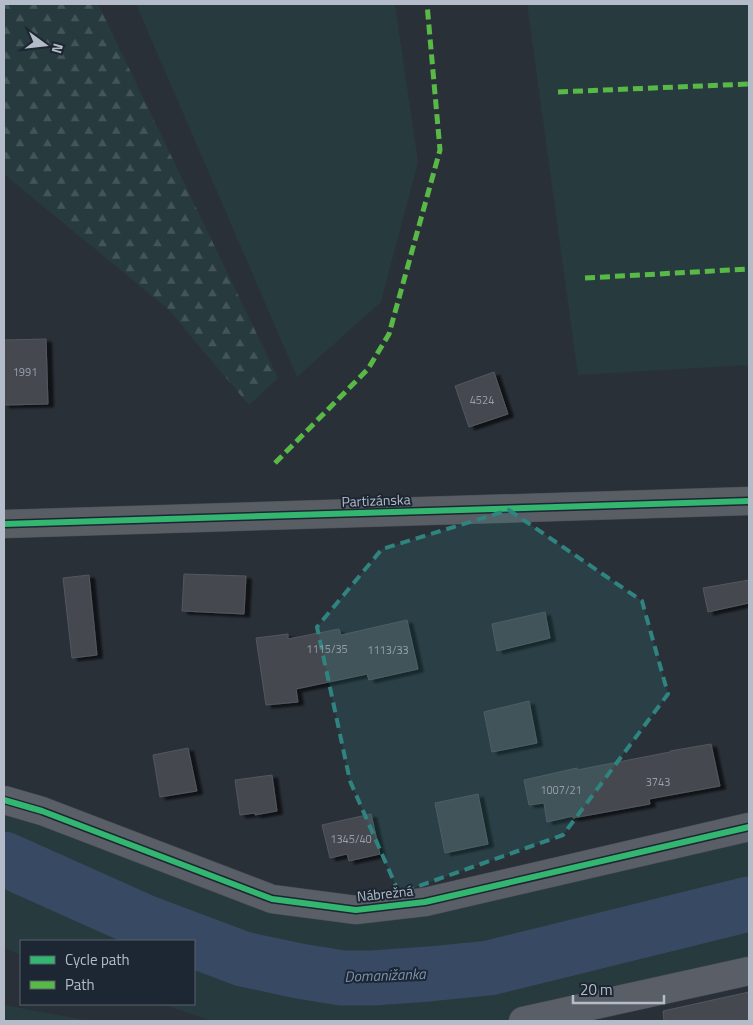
<svg xmlns="http://www.w3.org/2000/svg" width="753" height="1025" viewBox="0 0 753 1025" font-family="'Titillium Web',sans-serif">
<style>
.green{fill:#273a3e}
.forest{fill:url(#forest-firs)}
.lines{fill:none;stroke-linecap:round;stroke-linejoin:round}
.river{stroke:#384963;stroke-width:55}
.building{fill:#444950;stroke:#52575f;filter:url(#shadow)}
.street-casing{stroke:#484c53;stroke-width:29}
.secondary-casing{stroke:#484c53;stroke-width:29}
.street{stroke:#5a5e66;stroke-width:28}
.secondary{stroke:#595d64;stroke-width:28}
.quiet{stroke:#58b947;stroke-width:5;stroke-dasharray:10 5;stroke-linecap:butt}
.cycleway-casing{stroke:#1d2633;stroke-width:9}
.cycleway{stroke:#33b770;stroke-width:6}
.marked{fill:#308480;fill-opacity:0.2;stroke:#308480;stroke-width:4;stroke-dasharray:10 6;stroke-linejoin:round}
.labels{text-anchor:middle;dominant-baseline:central;stroke-width:4;stroke-linejoin:round;paint-order:stroke}
.number-label{font-size:11px;fill:#989fab}
.street-label{font-size:14px;fill:#b4bcc9;stroke:#1d2633}
.water-label{font-size:15px;font-style:italic;fill:#7c92b1;stroke:#1d2633}
</style>
<defs>
<pattern id="forest-firs" width="22" height="20" patternUnits="userSpaceOnUse" patternTransform="scale(1.25)"><rect width="22" height="20" fill="#273a3e"/><path d="M5 1l3.5 6h-7zM16 11l3.5 6h-7z" fill="#445559"/></pattern>
<filter id="shadow"><feDropShadow dx="5.5" dy="3" stdDeviation="1" flood-color="#0009"/></filter>
</defs>
<rect width="100%" height="100%" fill="#2a3038"/>
<path class="green" d="M136,4H395L418,162L381,302L297,377Z
M527,4H749V365L578,375Z
M4,800L272,899L356,910L749,827V971L523,1021H212L162,1004H194V941H21V955L4,948Z
M4,1005L91,1021H4Z"/>
<path class="forest" d="M4,4H98L278,378L249,405L168,309L4,174Z"/>
<g class="lines">
<path class="river" d="M4,859L147,923L243,959L299,971L342,978H372L429,974L489,968L749,904"/>
</g>
<path class="building" d="M46,339L48,404L4,405V340Z
M494,372L508,414L469,427L455,386Z
M184,574L246,576L244,614L182,611Z
M89,575L97,655L72,658L63,578Z
M749,580V603L708,612L703,588Z
M545,612L550,638L497,651L492,624Z
M407,620L418,669L369,680L367,674L296,689L298,702L266,705L256,638L288,634V639L339,629L341,635Z
M529,701L537,743L492,752L484,712Z
M711,744L720,786L649,799L650,804L573,818V816L547,822L544,803L529,805L524,780L577,768V770L670,752V751Z
M188,748L197,791L160,797L153,755Z
M272,775L277,811L255,815V813L240,815L235,780Z
M478,794L488,844L445,853L435,803Z
M371,814L380,854L349,861L347,854L330,858L322,825Z
M749,992V1021H664L663,1011Z"/>
<g class="lines">
<g class="street-casing">
<path id="street" d="M4,800L42,811L272,899L356,910L425,902L749,827
M523,1021L749,971"/>
</g>
<g class="secondary-casing">
<path id="secondary" d="M4,524L749,501"/>
</g>
<use href="#street" class="street"/>
<use href="#secondary" class="secondary"/>
<path class="quiet" d="M558,92L749,84
M585,278L749,269
M275,463L368,369L389,334L440,150L427,4"/>
<g class="cycleway-casing">
<path id="cycleway" d="M4,524L749,501
M4,800L42,811L272,899L356,910L425,902L749,827"/>
</g>
<use href="#cycleway" class="cycleway"/>
</g>
<path class="marked" d="M509,510L642,601L668,694L563,835L399,893L350,781L317,627L382,549Z"/>
<g class="labels">
<g class="number-label">
<text x="25" y="372">1991</text>
<text x="482" y="400">4524</text>
<text x="327" y="649">1115/35</text>
<text x="388" y="650">1113/33</text>
<text x="658" y="782">3743</text>
<text x="561" y="790">1007/21</text>
<text x="351" y="839">1345/40</text>
</g>
<g class="street-label">
<text transform="translate(376 500) rotate(-2)">Partizánska</text>
<text transform="translate(385 893) rotate(-6)">Nábrežná</text>
</g>
<g class="water-label">
<text transform="translate(385 975) rotate(-2)">Domanižanka</text>
</g>
</g>
<rect width="753" height="1025" fill="none" stroke="#b4bcc9" stroke-width="10"/>
<rect x="20" y="940" width="175" height="65" fill="#1d2633" stroke="#59626f"/>
<rect x="30" y="956" width="25" height="8" fill="#33b770" stroke="#59626f"/>
<text x="65" y="965" font-size="15" fill="#b4bcc9">Cycle path</text>
<rect x="30" y="981" width="25" height="8" fill="#58b947" stroke="#59626f"/>
<text x="65" y="990" font-size="15" fill="#b4bcc9">Path</text>
<g transform="translate(45 45) rotate(105)" stroke="#1d2633" stroke-width="4" paint-order="stroke">
<path d="M0-4L9 19L0 12L-9 19Z" fill="#b4bcc9"/>
<text y="-8" font-size="14" font-weight="bold" text-anchor="middle" fill="#b4bcc9">N</text>
</g>
<path d="M573 995v8h91v-8" fill="none" stroke="#b4bcc9" stroke-width="2.5"/>
<text x="580" y="995" font-size="15" fill="#b4bcc9" stroke="#1d2633" stroke-width="4" paint-order="stroke">20 m</text>
</svg>
